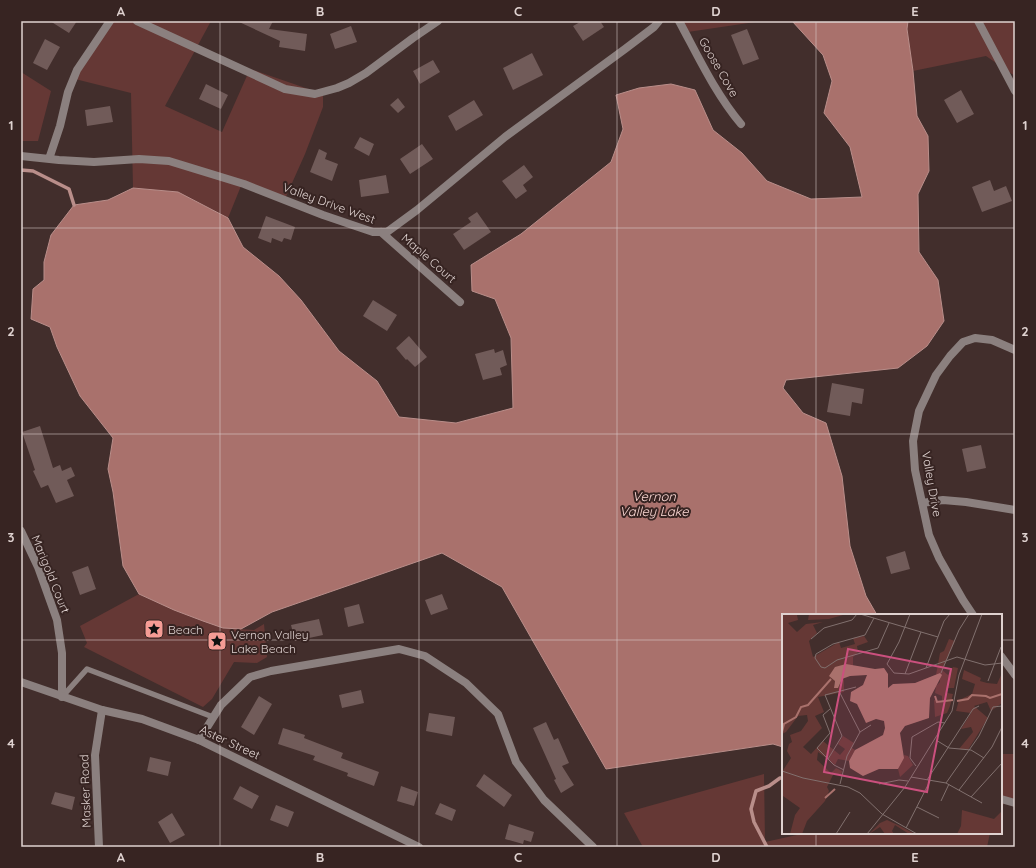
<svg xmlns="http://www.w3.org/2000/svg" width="1036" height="868" viewBox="0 0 1036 868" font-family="Quicksand,sans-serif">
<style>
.green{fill:#653835}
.water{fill:#a9716c;stroke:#b98e8a}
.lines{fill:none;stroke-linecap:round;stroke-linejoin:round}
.stream{stroke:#b98e8a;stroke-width:3.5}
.building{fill:#715b59}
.service{stroke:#8b807f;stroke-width:5.5}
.minor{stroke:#8b807f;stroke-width:8}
.tertiary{stroke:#8b807f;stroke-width:8}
.grid{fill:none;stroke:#dfd2d0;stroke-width:1;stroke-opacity:0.55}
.labels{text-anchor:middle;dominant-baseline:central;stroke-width:4;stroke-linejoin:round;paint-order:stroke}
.street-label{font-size:12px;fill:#dfd2d0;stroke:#372422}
.poi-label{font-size:12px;fill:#dfd2d0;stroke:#372422;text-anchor:start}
.water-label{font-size:13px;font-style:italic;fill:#fedad6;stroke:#372422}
.inset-river{fill:none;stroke:#a9716c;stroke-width:2}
.inset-road{fill:none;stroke:#81706e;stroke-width:1}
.view{fill:#cb507e;fill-opacity:0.15;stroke:#cb507e;stroke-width:2}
.inset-edge{fill:none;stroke:#dfd2d0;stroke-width:2}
.neatline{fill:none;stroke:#dfd2d0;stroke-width:1.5}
.grid-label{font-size:13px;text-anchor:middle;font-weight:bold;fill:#dfd2d0}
</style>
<rect width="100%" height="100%" fill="#422e2c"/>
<path class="green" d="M112,21H211L165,106L222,132L250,69L323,94V107L305,154L284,201L241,186L228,218L178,192L133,188L131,93L75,79Z
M676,21H762L681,33Z
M908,21H1015V76L986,56L913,71L907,29Z
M21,72L51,91L38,141H21Z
M139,594L175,610L223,628L254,630L264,624L267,657L257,663L234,662L212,699L203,707L84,647L87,643L80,626Z
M1001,754H1015V797L1001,806Z
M764,774L765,842L806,833H990L987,847H643L624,813Z"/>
<path class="water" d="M792,21H908L907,29L913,71L917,116L928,136L929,171L918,194L919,252L938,280L944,321L927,346L898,368L786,380L783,388L803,413L826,423L842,476L850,546L866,596L877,615H783V747L773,744L606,769L502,587L442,553L272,612L241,629L223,628L203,621L174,610L139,594L123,566L113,492L108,469L113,438L80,396L57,347L50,327L31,319L33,289L44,280V262L51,235L74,205L108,200L133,188L178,192L228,218L243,247L279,276L301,300L339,351L377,381L399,417L456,423L513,408L511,338L495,299L472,291L471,265L521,234L611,162L623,129L616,95L639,88L671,84L695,90L713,130L742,153L767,181L811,199L862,197L850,147L824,113L832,81L823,55Z"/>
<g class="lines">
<path class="stream" d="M21,170L33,171L69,189L74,205
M767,847L754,822L751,809L756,791L769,786L780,778H783"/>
</g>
<path class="building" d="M50,21H77L69,33Z
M237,21H273L269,29L307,34L305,51L279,47L280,41Z
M582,21H600L604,27L583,41L573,26Z
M351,26L357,42L335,49L330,34Z
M747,29L759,59L743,65L731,35Z
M45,39L60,47L47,70L33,63Z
M532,53L543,75L513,90L503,68Z
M433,60L440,72L420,84L413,71Z
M206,84L228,95L221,109L199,99Z
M961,90L974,114L957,123L944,100Z
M398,98L405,107L398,113L390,105Z
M474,100L483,115L456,131L448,116Z
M110,106L113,122L87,126L85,110Z
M360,137L374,144L369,156L354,148Z
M422,144L433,159L410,174L400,159Z
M319,149L327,153L325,159L338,164L332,181L310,172Z
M524,165L533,177L523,185L527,191L516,199L502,181Z
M386,175L389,193L361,197L359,180Z
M990,180L994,191L1006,186L1012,201L982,212L972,187Z
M477,212L491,232L464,250L453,234L471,222L468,218Z
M266,216L295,227L291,240L284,238L282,242L272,238L271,243L258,238Z
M373,300L397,315L387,331L363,316Z
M409,336L427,357L415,367L407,359L406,360L396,348Z
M494,349L495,353L503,350L507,365L500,368L502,375L483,380L475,354Z
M832,383L864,389L862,404L852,402L850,416L827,412Z
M40,426L53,468L60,465L62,471L71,467L75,476L67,480L74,496L56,503L48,485L41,488L33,471L35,470L22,432Z
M981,445L986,468L967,472L962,449Z
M905,551L910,569L891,574L886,557Z
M88,566L96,589L80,595L72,572Z
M442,594L448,609L431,615L425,600Z
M359,604L364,623L348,627L344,608Z
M319,619L323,635L295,641L291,625Z
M361,690L364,703L342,708L339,695Z
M259,696L272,704L254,735L241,727Z
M429,713L455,717L452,736L426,731Z
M546,722L554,740L558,738L569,763L562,766L574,785L561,793L554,780L556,779L533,728Z
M283,728L305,735L304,738L343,753L341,758L379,772L374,786L347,776L348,773L313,760L315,756L278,744Z
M150,757L171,762L168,776L147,771Z
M484,774L512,795L504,807L476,786Z
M240,786L259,796L252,809L233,799Z
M401,786L418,792L414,806L397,801Z
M55,792L75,797L72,810L51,804Z
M440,803L456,810L452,821L435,814Z
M276,805L294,812L288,827L270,820Z
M172,813L185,835L170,843L158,822Z
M509,824L534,832L531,842L524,840L523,844L505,839Z"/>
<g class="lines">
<path class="service" d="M62,697L87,669L213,717"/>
<path class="minor" d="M137,21L285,89L315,94L337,88L349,83L366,73L413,38L438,21
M679,21C698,56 715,93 741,124
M978,21L1015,91
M21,156L59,160L94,162L139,159L169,161L244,184L323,215L373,232H387L417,210L505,137L625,49L654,27L659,21
M49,159L60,126L68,92L77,70L110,21
M381,232L460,302
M922,503L943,500L966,502L1015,510
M21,531L38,567L57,620L62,653V697
M973,615L963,600L939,558L929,535L915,470L913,441L919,411L936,375L950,356L963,342L975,338L992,340L1015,350
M1001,656L1015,675
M199,740L221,705L250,677L271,671L399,649L425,656L466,683L498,714L516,762L544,800L593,847
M1001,799L1015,803
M99,847L95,755L102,710"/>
<path class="tertiary" d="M21,682L102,710L142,719L199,740L419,847"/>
</g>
<path class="grid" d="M220,21V847M419,21V847M617,21V847M816,21V615M21,228H1015M21,434H1015M21,640H783M1001,640H1015M816,833V847"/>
<defs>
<g id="sight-square" transform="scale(1)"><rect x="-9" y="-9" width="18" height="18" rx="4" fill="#f59c95" stroke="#372422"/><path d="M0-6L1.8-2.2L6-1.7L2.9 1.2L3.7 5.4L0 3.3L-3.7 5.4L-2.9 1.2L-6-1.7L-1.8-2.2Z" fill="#111"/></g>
</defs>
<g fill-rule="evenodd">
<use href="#sight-square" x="154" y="629"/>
<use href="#sight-square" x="217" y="641"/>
</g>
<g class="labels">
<g class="street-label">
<text transform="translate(719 67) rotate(60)">Goose Cove</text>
<text transform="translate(329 203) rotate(20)">Valley Drive West</text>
<text transform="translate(429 258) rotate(41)">Maple Court</text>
<text transform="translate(932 484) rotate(80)">Valley Drive</text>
<text transform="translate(51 574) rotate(68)">Marigold Court</text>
<text transform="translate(230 742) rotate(25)">Aster Street</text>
<text transform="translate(85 791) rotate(-92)">Masker Road</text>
</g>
<g class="poi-label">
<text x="168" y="629">Beach</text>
<text x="231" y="634">Vernon Valley<tspan x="231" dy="14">Lake Beach</tspan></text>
</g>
<g class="water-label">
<text x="654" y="496">Vernon<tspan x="654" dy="15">Valley Lake</tspan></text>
</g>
</g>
<g transform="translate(782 614)">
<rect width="220" height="220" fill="#422e2c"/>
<path d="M0,0H18L15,1L16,6L6,9L15,18L24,10L41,8L31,11L35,19L27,27L31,43L57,28L59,34L73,30L71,24L82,22L86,28L75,32L76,38L71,43V52L53,56L50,60L53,67L52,74L62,65V78L36,83L42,98L33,102L40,114L21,133L29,140L41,127L58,141L63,135L56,130L61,122L72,129L70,134L73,136L67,147L56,145L53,151L36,138L35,146L49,159L54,154L60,157L59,162L52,159L45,173L47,177L43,187L25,207L20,220H8L13,201L18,194L1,182L0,158L9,144L5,137L7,130L10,128L8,121L19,117L26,107L25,101L16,102L4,118L0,120ZM27,0H61V1L47,5L26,6ZM167,25L173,27L160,56L166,61L171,53L176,54L172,74H165V79L171,80L168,92L165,99L153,103L152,86L160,87V82L153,79L154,72L158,68V59L154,61L158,39L162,37ZM182,56L199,64L198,67L205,69L215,70L220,59V89L209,97L205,88L192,92L206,104L186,136L177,135L191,118L189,113L179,115L189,99L174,97L177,86L190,80L193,70L180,65ZM122,141L126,142L131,151L118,163L116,155ZM180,196L212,205L220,197V220H175L179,212ZM105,206L116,211L133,220H127L113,211L110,217L112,220H103L98,213L87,220L98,209Z" fill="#653835"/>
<path d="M64,50L93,55L102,54L106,60V74L111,70L133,69L158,59L160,61L148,84L147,104L123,112L118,119L122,144L116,155H97L81,162L68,154L67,147L73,136L101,121L103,114L102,107L94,105L84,109L75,90L68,87L69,78L81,71L85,61L68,62L60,65L56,74H52L53,67L47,62L53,53Z" fill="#a9716c"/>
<path class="inset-river" d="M153,82L155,88L171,86M175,87L186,85L190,81L204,82L208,84L220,80M0,118L2,110L14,103L19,93L26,91L49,65M43,184L53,175"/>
<path class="inset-road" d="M78,0L156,23M128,0L117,28L105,50L112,59L127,60L175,43L203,51L220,49M92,4L83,21L51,30L34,40L33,44L39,53L43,54L55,46L96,34L107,9M29,25L42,14L70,6L75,0M144,54L162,7L168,0M159,59L177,16L187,0M123,60L139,18M206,67L219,33M48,95L41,101L48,119L35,134L52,151L62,156M78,118L89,111M154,126L167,134L189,136L202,144M46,145L60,122L43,81L74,73M134,152L128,144L130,123L156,108L163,109M0,157L21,164L66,173L78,179L100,200L135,220M129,163L164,169L200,189M145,166L191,95L197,92M164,169L197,122L211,93L220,92M58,170L65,142L78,118L58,79M97,170L117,166L126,167M177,176L210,133L220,113M189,183L220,149M159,187L167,170M135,193L157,204M124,214L148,167M54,220L68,198M85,220L123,173L170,97L177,61L200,0"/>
<path class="view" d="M66,35L169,55L145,178L42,158Z"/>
<rect width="220" height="220" class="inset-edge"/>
</g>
<rect width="1036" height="868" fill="none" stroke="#372422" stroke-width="44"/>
<rect x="22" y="22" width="992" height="824" class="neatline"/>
<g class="grid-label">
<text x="121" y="16">A</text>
<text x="320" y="16">B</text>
<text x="518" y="16">C</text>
<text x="716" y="16">D</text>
<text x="915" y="16">E</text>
<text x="11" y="130">1</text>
<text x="1025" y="130">1</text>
<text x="11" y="336">2</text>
<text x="1025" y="336">2</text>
<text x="11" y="542">3</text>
<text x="1025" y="542">3</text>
<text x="11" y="748">4</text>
<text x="1025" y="748">4</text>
<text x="121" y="862">A</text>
<text x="320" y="862">B</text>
<text x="518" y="862">C</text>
<text x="716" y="862">D</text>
<text x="915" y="862">E</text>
</g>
</svg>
